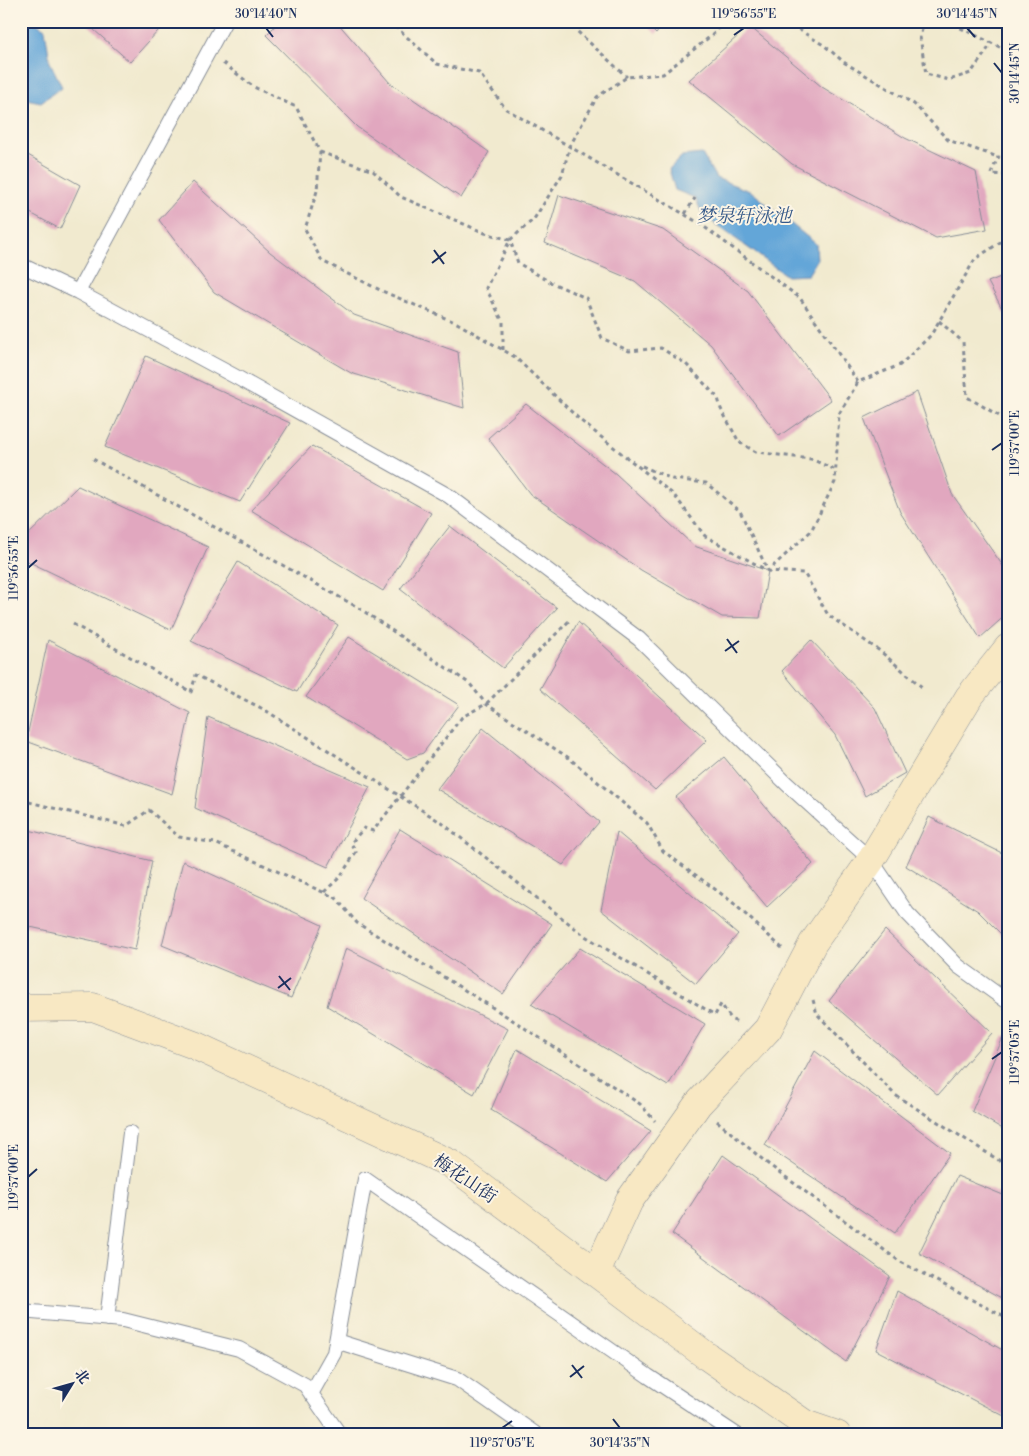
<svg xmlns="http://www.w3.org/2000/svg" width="1029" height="1456" viewBox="0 0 1029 1456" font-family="'Libre Bodoni','Noto Serif SC',serif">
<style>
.water{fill:#64a6d8;stroke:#406a9b}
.building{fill:#e1a7bf}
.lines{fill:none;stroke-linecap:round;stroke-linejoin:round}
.lane-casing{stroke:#868c96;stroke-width:16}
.secondary-casing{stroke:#868c96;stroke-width:29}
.path{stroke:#868c96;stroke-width:3;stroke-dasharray:4 4;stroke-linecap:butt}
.lane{stroke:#fff;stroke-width:14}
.secondary{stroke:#f8e8c3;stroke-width:28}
.ticks{fill:none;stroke:#1b2f5e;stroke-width:2}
.labels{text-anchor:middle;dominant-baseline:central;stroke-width:4;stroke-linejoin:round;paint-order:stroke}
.street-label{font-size:18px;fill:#1b2f5e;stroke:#fcf5e5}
.water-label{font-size:19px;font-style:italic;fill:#355989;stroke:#fcf5e5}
.neatline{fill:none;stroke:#1b2f5e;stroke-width:2}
.ticks-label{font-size:12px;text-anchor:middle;fill:#1b2f5e}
</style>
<rect width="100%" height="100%" fill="#fcf5e5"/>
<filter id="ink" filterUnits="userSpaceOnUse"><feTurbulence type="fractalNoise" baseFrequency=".02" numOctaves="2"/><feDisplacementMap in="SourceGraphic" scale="10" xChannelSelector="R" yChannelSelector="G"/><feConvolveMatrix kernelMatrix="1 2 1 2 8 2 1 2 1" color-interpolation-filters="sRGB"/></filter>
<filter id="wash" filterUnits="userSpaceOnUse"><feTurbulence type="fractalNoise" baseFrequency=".0096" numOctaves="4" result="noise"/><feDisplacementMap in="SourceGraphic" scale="20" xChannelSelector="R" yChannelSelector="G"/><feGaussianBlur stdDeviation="1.12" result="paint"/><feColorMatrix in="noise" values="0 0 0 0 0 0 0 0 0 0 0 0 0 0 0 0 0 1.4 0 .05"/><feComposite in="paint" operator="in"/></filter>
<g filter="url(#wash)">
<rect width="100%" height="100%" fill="#f1eacf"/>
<path class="water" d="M21,21H32L45,29L50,62L62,87L41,102L21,98Z
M702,154L716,178L752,192L816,244L817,260L808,275L787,276L703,215L695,198L675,190L669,169L682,156Z"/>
<g id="blocks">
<path class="building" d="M84,21H167L130,62Z
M280,21H336L390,83L489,152L461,198L357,127L266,35Z
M643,21H666L656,34Z
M749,26L822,87L905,138L976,172L987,229L936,238L792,164L689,80Z
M21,151L80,185L60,229L21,208Z
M193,182L270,252L354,315L458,352L464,408L351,373L214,292L159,220Z
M559,195L663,230L748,291L831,400L779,436L711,345L635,281L545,243Z
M1008,274V320L988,282Z
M146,356L290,423L240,502L105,447Z
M917,392L952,494L1008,573V613L980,638L900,512L864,418Z
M526,404L616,474L694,546L768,571L760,618L722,617L641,570L530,494L488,438Z
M312,446L431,513L383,591L251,510Z
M78,486L208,547L171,630L21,558V542Z
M450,526L557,608L503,668L400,589Z
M238,562L338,625L297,692L191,641Z
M578,622L707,740L655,790L540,689Z
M349,637L459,705L423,753L407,759L306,697Z
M48,640L190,713L172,794L26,741Z
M811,640L875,708L905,773L865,796L835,735L782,671Z
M208,717L370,787L328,867L195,808Z
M483,728L599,822L563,865L437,789Z
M724,757L813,864L767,907L676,797Z
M929,817L1008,856V941L978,911L906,866Z
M21,828L152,861L135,950L21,925Z
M400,829L552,924L503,994L361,898Z
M617,832L738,934L696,984L601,910Z
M183,861L322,925L291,998L162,945Z
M885,930L992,1033L938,1095L829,1001Z
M346,948L508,1029L474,1094L327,1006Z
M580,948L705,1024L668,1086L531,1004Z
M1004,1035L1008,1038V1132L972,1111Z
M517,1049L651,1131L607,1182L491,1110Z
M815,1051L950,1153L895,1233L765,1145Z
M723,1155L890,1276L846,1362L672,1234Z
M957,1176L1008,1197V1301L919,1253Z
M897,1291L1008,1353V1418L876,1350Z"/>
</g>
</g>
<g filter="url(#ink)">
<use href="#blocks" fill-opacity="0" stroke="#868c96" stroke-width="1"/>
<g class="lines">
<g class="lane-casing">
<path id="lane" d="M21,265L78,292L238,378L449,496L639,639L787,784L871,860L907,913L958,966L1008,1002
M78,292L225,21
M21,1311L123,1320L239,1349L305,1385L340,1435
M107,1319L130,1133
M336,1341L457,1379L537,1435
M311,1394L334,1353L365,1179L648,1376L737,1435"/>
</g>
<g class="secondary-casing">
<path id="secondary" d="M21,1008L93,1007L194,1045L451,1164L708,1357L805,1424L837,1435
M596,1273L629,1201L698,1104L768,1029L813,943L871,860L969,697L1008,648"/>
</g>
<path class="path" d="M389,21L437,64L479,73L506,109L699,223L800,298L858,382
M566,21L627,77
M785,21L825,46L845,63L914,104L948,140L998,157
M924,21L920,37L926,74L949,80L971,73L992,43
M946,21L1008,51
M223,63L254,87L296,107L320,152L317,191L305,229L322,261L382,291L457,323L515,357L581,421L674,495L705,536L768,571L811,531L835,482L839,414L858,382L900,365L931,335L975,259L1008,237
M320,152L373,171L401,197L485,233L510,240L518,263L550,282L586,298L602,338L629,351L661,348L686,364L718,398L721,409L739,442L756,452L811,459L836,470
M1008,158L998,157L991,174L1008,175
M685,214L695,198
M21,227L23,228
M939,321L963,342L967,397L1008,421
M503,350V322L486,288L510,240L534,219L562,175L570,146L597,97L627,77L663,74L717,31L720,21
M93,459L359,608L470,684L486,704L569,758L647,823L663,851L731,901L782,948
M642,466L672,479L706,483L740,511L768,571L804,573L828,615L880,651L922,687
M73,624L191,692L196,675L265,710L442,823L585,936L715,1015L721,1004L732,1020L739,1022
M21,800L126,826L149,810L179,837L215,843L336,898L357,923L511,1019L640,1104L655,1121
M1006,807L1008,808
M324,892L340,877L356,852L351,843L364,828L373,831L462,717L486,704L569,621
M813,1000L817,1014L895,1095L1008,1166
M717,1121L768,1164L899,1261L1008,1319"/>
<use href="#lane" class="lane"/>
<use href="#secondary" class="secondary"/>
</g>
</g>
<path class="ticks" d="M266,28L273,37M967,28L975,37M734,35L744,28M994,63L1002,73M434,250L444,264M432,263L446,252M992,450L1002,443M28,568L37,560M727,639L737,653M725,651L739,641M279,976L290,990M278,988L291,978M992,1059L1002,1052M28,1177L37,1169M572,1365L582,1378M570,1377L584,1366M613,1419L620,1428M502,1428L512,1421"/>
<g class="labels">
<g class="street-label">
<text transform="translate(465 1179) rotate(34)">梅花山街</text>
</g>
<g class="water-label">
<text x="744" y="216">梦泉轩泳池</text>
</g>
</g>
<rect width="1029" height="1456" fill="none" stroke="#fcf5e5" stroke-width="55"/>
<g transform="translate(72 1384) rotate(53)" stroke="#fcf5e5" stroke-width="4" paint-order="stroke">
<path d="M0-4L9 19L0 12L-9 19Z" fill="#1b2f5e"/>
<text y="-8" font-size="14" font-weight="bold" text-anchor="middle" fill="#1b2f5e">北</text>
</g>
<rect x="28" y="28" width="974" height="1400" class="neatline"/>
<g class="ticks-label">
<text x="266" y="18">30°14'40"N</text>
<text x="744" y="18">119°56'55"E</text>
<text x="967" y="18">30°14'45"N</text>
<text transform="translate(1015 73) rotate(-90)" y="4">30°14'45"N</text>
<text transform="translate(1015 443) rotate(-90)" y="4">119°57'00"E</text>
<text transform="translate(14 568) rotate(-90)" y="4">119°56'55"E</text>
<text transform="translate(1015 1052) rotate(-90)" y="4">119°57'05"E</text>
<text transform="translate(14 1177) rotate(-90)" y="4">119°57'00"E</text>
<text x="502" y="1447">119°57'05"E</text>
<text x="620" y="1447">30°14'35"N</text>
</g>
</svg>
